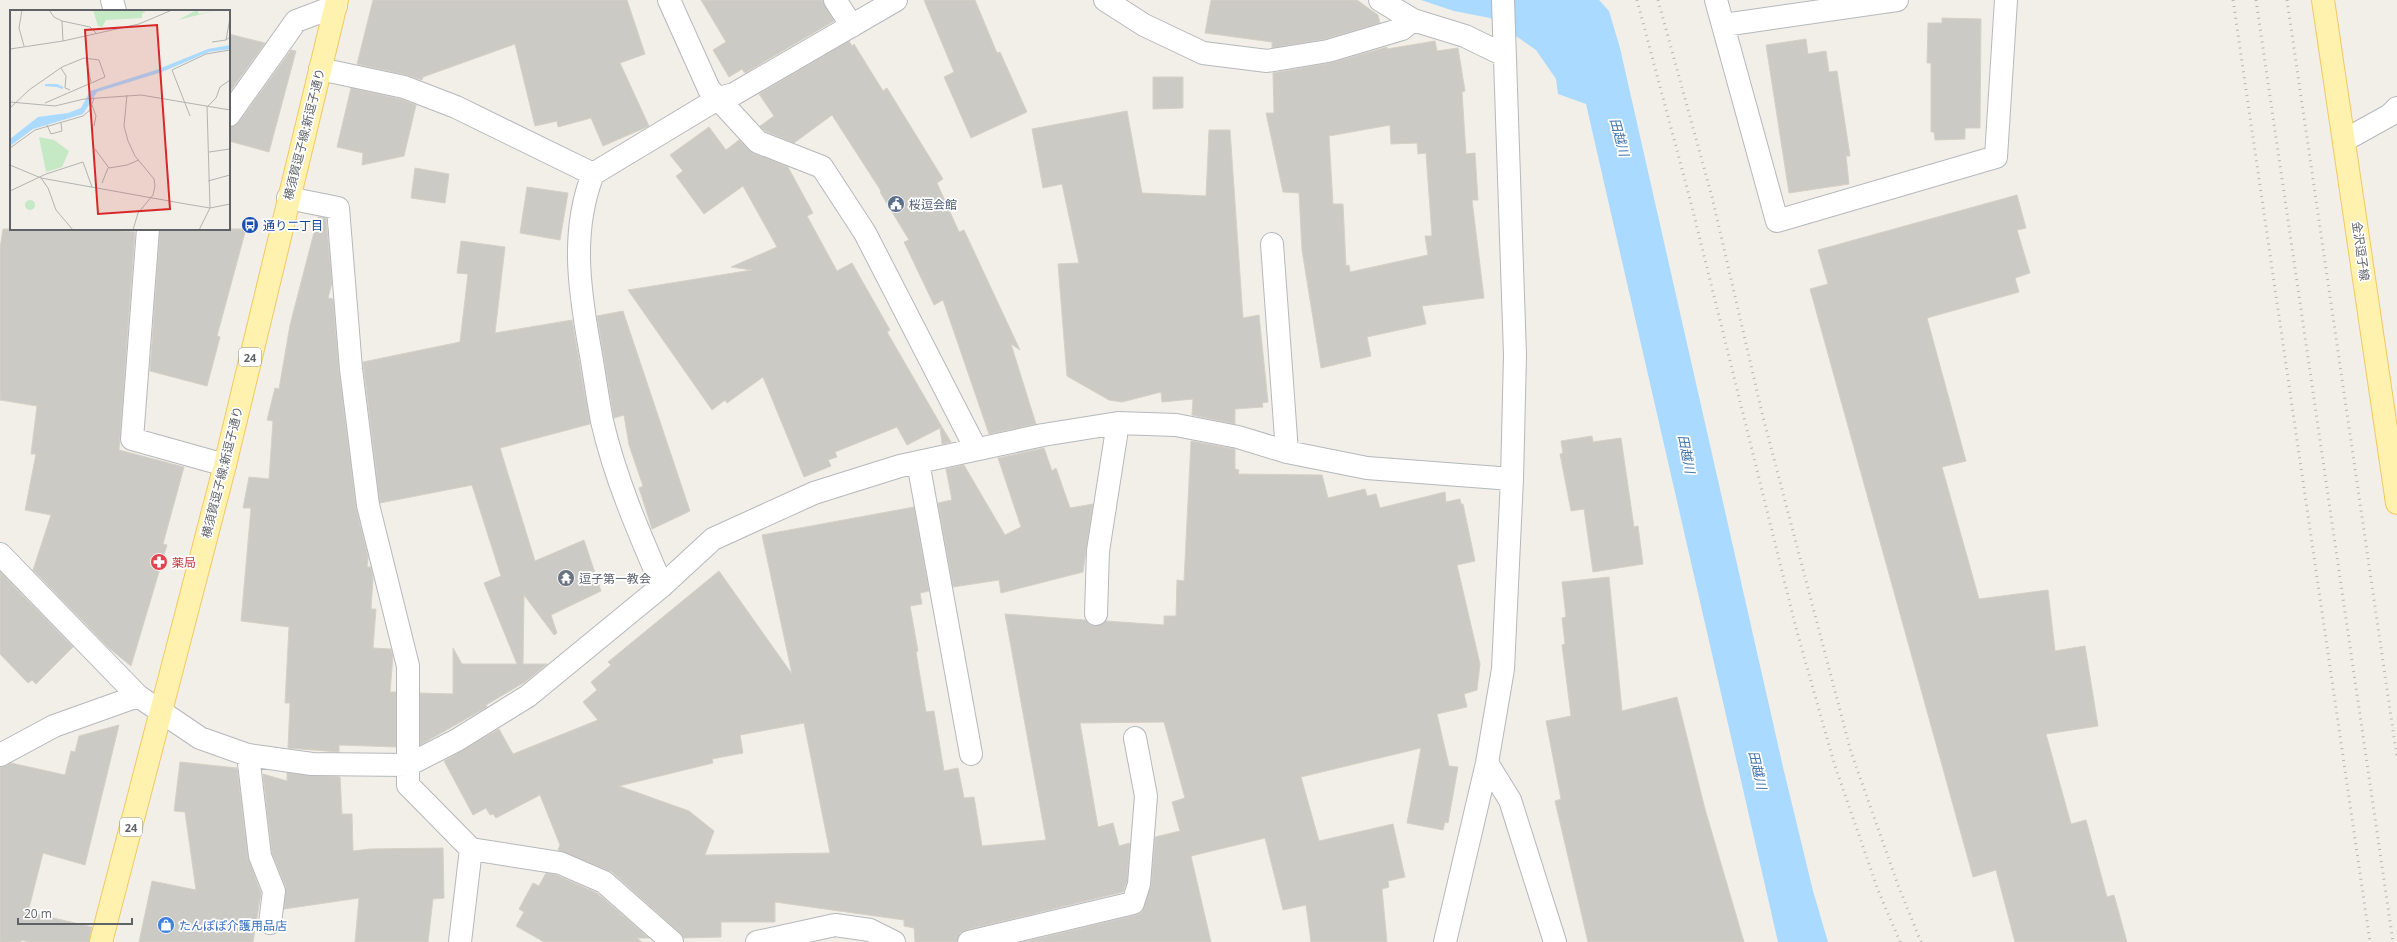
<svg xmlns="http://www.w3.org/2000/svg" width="2397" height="942" viewBox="0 0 2397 942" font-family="'Open Sans','Noto Sans JP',sans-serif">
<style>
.water{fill:#aadaff}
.building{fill:#cccac5;stroke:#d6d1c6;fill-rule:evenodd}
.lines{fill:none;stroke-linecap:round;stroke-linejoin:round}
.minor-casing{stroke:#b5b8bc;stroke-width:24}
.major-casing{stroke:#f2c960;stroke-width:24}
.minor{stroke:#fff;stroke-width:22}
.major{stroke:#fff2af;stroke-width:22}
.rail{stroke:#b6b7b8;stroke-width:3;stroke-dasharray:1 5;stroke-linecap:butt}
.labels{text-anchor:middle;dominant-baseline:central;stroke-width:3.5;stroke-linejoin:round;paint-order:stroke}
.shield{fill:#fff;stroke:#8f9295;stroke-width:1}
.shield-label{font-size:11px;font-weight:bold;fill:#5f6368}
.street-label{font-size:12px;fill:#5f6368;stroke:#fff}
.service-label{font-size:12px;fill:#4e5e75;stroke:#fff;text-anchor:start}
.transit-label{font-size:12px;fill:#164399;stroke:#fff;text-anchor:start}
.health-label{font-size:12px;fill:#be3a42;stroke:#fff;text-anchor:start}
.worship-label{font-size:12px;fill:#5b616d;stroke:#fff;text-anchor:start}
.shop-label{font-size:12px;fill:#366cbe;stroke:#fff;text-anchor:start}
.water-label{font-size:13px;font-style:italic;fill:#4174aa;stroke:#fff}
.inset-river{fill:none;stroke:#aadaff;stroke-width:2}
.inset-road{fill:none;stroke:#b3b3b1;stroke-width:1}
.view{fill:#d62828;fill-opacity:0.15;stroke:#d62828;stroke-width:2}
.inset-edge{fill:none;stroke:#5f6368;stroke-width:2}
</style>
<rect width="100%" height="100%" fill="#f1efe8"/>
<path class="water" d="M1421,0H1599L1609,11L1620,48L1783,767L1813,891L1828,942H1778L1586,104L1558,94L1556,79L1536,50L1490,18L1454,11Z"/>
<path class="building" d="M373,0H627L645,54L620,63L649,126L603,146L591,118L558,127L557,121L535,126L515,44L423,77L422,80L407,75L357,64Z
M701,0H822L834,21L745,73L742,69L729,77L713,50L726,42Z
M924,0H975L997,53L1000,52L1027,112L971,138L944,77L954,72Z
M1211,0H1357L1378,15L1380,23L1325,39L1272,48V42L1205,33Z
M1942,18L1981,19L1980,128H1965V139L1935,140L1934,132H1931V63H1927L1928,23H1942Z
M229,34L265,43L229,93Z
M1806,39L1808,54L1826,51L1829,72L1837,71L1850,156H1846L1849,184L1789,193L1766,45Z
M849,41L852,46L854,44L883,91L887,88L943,179L937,183L959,232L964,230L1020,350L1011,344L1036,424L989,434L943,300L934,305L904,242L909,240L880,192L881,191L832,115L794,143L765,131L760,126L774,116L759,94Z
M1435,41L1437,51L1458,48L1465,91L1462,92L1466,154L1475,153L1478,200H1472L1484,298L1422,306L1426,324L1367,337L1371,356L1321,368L1302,250L1299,193L1283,192L1266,113H1274L1273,73L1330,63L1387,47V49ZM1390,125L1391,144L1417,143L1418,154L1426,153L1432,236H1425L1428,255L1350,272L1349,265L1346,266L1343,204H1333L1329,136Z
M291,50L296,51L269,152L229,141V127L239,122Z
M1153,77H1183V108L1153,109Z
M351,88L400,99L416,105L404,156L362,165L363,153L337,147Z
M1127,111L1142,193L1206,196L1209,130H1230L1243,318L1259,315L1268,402L1262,403L1263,407L1235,409V424L1192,415L1193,399L1162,402L1161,392L1122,402L1109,400L1067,376L1058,264L1079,263L1062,184L1043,188L1032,129Z
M709,127L726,150L739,140L753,153L788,167L813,213L807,216L837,271L852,263L890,330L887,332L942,427L907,445L897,427L835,452L837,457L828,460L831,466L804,477L763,377L727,403L725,400L712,410L628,290L752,270L731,267L777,247L743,186L704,214L676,176L683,171L670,155Z
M415,168L449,174L445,203L411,198Z
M527,187L568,193L560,240L520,233Z
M2017,195L2026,228L2017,230L2030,273L2015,278L2019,292L1927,318L1966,461L1942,467L1979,599L2048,590L2055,651L2085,646L2098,726L2046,734L2071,824L2086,820L2107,897L2114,895L2127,942H2015L1996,870L1973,877L1810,289L1828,284L1818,250Z
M318,217L326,218L332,283L328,298L333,299L339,371L356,507L368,557L367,567H371L373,578L371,609H376L373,648L391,649L393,656L390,692H396V747L339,745V752L288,748L290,703H285L289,627L241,621L251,508H243L249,477L269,479L273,421L267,420L275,388L279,389L290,325Z
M3,229H96L135,232L119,450L184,467L163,544L167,545L131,666L109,648L33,570L51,515L25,510L36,454H31L37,406L0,400V248Z
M160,229H246L217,336L220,337L207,386L150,371Z
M461,241L505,247L495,333L572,320L590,424L500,448L535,561L584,540L601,591L551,615L557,633L554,635L524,595L523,664H547L525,682L486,705L487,707L420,745V693L453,694V648L462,664H517L484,583L501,576L472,485L380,503L363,362L460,342L468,274L457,273Z
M623,311L690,511L652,529L639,488L643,486L629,445L624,415L614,418L597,316Z
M942,427L951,442L942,444L940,428Z
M1592,436L1593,442L1621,438L1634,527L1638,526L1643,564L1593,572L1584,509L1571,511L1560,454L1563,453L1561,441Z
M1191,441L1235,449V469L1239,470L1238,474L1322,475L1328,498L1365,489L1367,496L1376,494L1380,508L1445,492L1446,502L1460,499L1461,504H1463L1475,561L1457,565L1480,664L1477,690L1464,694L1467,707L1437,714L1449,766L1458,767L1448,823L1445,822L1443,830L1407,823L1421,748L1301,777L1319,841L1393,824L1405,877L1388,881L1389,887L1382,889L1387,942H1311L1306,905L1283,910L1265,838L1191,856L1211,942H1023L1136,915L1142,912L1151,885L1155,837L1180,831L1172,802L1185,798L1164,722L1080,723L1098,827L1113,823L1119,846L1130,843L1127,882L1123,892L966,930L960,933L957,942H915L914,928L904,926V920L775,902V922H721V937L684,938L680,933L612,872L558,850L560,845L540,795L496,818L493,814L490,815L486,808L473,815L444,761L499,729L513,754L598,720L583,702L597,690L591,682L611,665L608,662L719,571L792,674L762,535L914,507L929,591L920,593L922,604L910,606L918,651L916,652L926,712L934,711L944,771L958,768L964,798L974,797L982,846L1046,840L1005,614L1085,620L1090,625L1096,626L1106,621L1164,625V616H1176L1177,580L1184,581ZM804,723L830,853L705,855L714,831L689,811L619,786L713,763L712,759L743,753L740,735Z
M1044,448L1052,471L1056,468L1070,508L1093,504L1083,572L1001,593L999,580L953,587L938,503L952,500L946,469L964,465L1005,535L1021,527L998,458Z
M0,572L73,647L36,684L32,680L28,683L0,654Z
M1609,577L1622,711L1677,697L1705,809L1744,942H1588L1555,801L1561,799L1546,721L1571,716L1562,645L1565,644L1562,618L1566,617L1562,582Z
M119,725L85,865L43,853L28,912L92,927L89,942H30L21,940V942H0V767L11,763L65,775L71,751L75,752L79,736Z
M180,762L237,768L248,858L261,893L253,942H139L152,881L196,890L185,812L174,811Z
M287,773L340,777L342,814H352L353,851L370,849L443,848L444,898L433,899L428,942H355L359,898L284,909L286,887L272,853L263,774L287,781Z
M546,873L556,875L597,893L649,938H637L642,942H544L516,926L524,912L519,909L533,883L539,886Z"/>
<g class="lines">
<g class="minor-casing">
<path id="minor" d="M112,0L115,11
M669,0L709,89L758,142L822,167L865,233L976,449
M835,0L852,26
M1105,0L1144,25L1203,53L1267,61L1328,51L1402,29L1413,20
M1380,0L1413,20L1465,36L1504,55
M1716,0L1777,221L1996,157L2006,0
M1724,25L1897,0
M320,69L404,87L456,107L593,174
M229,115L296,21L336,6
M2345,140L2390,115L2397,108
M288,198L338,208L351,369L368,505L408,666V785L471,849L560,863L604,882L672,942
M148,229L132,439L225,465
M1272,244L1287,452
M918,462L971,754
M0,554L138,696L200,738L248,755L312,764L408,765L457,740L528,696L662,586L713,539L814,493L900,466L1043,435L1118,423L1176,425L1238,437L1287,452L1367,468L1512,479
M662,586C639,533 615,478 602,421C597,396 594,370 589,344C579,287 571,230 593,174L719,98L734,94L896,0
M1096,614L1098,551L1118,423
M0,755L54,726L138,696
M248,755L260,856L274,891L270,923
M1487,763L1510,800L1555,942
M460,942L471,849
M757,942L835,925L870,930L894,942
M969,942L1133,903L1139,884L1146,796L1135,738
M1445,942L1487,763L1503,669L1512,479L1515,355L1503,0"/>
</g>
<g class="major-casing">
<path id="major" d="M2323,0L2397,503
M101,942L225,465L337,0"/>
</g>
<use href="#minor" class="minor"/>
<use href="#major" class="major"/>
<path class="rail" d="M1637,0L1691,203L1796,628L1834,763L1878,890L1900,942
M1658,0L1712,197L1763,417L1851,752L1898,885L1921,942
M2233,0L2370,942
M2256,0L2393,942
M2287,0L2397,758"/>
</g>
<defs>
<g id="civic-disc" transform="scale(0.9)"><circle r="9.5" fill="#5c6f8a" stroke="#fff"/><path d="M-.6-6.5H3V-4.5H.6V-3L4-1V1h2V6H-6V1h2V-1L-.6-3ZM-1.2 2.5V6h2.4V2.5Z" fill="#fff"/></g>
<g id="bus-disc" transform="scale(0.9)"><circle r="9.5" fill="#1a4fb4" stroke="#fff"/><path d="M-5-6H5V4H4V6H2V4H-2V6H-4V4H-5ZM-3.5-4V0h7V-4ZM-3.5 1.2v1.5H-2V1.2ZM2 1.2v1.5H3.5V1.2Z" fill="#fff"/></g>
<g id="pharmacy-disc" transform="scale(0.9)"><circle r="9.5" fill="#e0444e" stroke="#fff"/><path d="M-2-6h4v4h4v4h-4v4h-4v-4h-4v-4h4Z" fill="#fff"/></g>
<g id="temple-disc" transform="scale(0.9)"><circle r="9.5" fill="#6b7280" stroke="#fff"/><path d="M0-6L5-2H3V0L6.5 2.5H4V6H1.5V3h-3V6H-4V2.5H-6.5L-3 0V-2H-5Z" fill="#fff"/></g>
<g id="shop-disc" transform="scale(0.9)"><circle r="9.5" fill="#3f7fe0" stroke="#fff"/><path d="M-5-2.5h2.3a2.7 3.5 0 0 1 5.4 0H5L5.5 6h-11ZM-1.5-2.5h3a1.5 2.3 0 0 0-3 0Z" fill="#fff"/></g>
</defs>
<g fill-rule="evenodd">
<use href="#civic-disc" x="896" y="204"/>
<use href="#bus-disc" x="250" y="225"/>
<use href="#pharmacy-disc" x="159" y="562"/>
<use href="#temple-disc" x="566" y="578"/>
<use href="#shop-disc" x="166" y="925"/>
</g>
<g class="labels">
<g class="shield">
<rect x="239" y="348" width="22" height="18" rx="3"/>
<rect x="120" y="818" width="22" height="18" rx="3"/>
</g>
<g class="shield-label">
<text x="250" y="357">24</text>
<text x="131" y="827">24</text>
</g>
<g class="street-label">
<text transform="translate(304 134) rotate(-76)">横須賀逗子線;新逗子通り</text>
<text transform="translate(2361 251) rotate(82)">金沢逗子線</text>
<text transform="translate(222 472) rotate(-76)">横須賀逗子線;新逗子通り</text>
</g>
<g class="service-label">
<text x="909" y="204">桜逗会館</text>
</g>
<g class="transit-label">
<text x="263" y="225">通り二丁目</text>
</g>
<g class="health-label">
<text x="172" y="562">薬局</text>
</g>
<g class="worship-label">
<text x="579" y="578">逗子第一教会</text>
</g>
<g class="shop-label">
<text x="179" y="925">たんぽぽ介護用品店</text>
</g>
<g class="water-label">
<text transform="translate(1620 137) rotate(75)">田越川</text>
<text transform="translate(1687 454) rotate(79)">田越川</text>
<text transform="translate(1758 770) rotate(77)">田越川</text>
</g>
</g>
<g transform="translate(10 10)">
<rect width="220" height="220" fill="#f1efe8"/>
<path d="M83,0H137L132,4V8L96,10L92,17L88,16ZM187,0L189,4L208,0L168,10ZM29,127L44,130L59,141L52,157L36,162ZM15 195a5 5 0 1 1 10 0a5 5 0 1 1-10 0Z" fill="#c5e8c5"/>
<path d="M220,35V39L199,42L152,62L87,82L73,104L23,119L0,136V129L28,107L58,103L71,98L80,81L146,60L198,39Z" fill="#aadaff"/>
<path class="inset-river" d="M35,75H47L53,78L47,76Z"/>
<path class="inset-road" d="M12,0L9,18L14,36M39,0L44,7L52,11L53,31M220,8L216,30L220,27M52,11L80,17L86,23M202,32L216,30M0,39L53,31L129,14L162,0M76,50L81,72M51,58L56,66L55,78L60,80M117,85L114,116L118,131L125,146L144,169L145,176L143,185L128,203L123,220M0,92L45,96L74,89L131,85L220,100M82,95L86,106L84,116M198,96L206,88L210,77L220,70M0,98L19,80L52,57L74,48L89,50L95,67L35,93M180,106L162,60L196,44L220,40M37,115L41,124L52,121L51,113M0,138L25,120L73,106L80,100L84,88M85,139L99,158L117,155L129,150M199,142L220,139M0,155L31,168L176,194L200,198L220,194M31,168L38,178L46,200L63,220M198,171L220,165M92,173L98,158M0,181L36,164L73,152L82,177M189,220L200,198L197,96"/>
<path class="view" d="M147,15L160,199L88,204L75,20Z"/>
<rect width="220" height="220" class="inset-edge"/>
</g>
<path d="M18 918v6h114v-6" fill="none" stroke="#5f6368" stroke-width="2"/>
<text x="24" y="918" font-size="12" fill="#5f6368" stroke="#ffffff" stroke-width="3" paint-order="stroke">20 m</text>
</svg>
